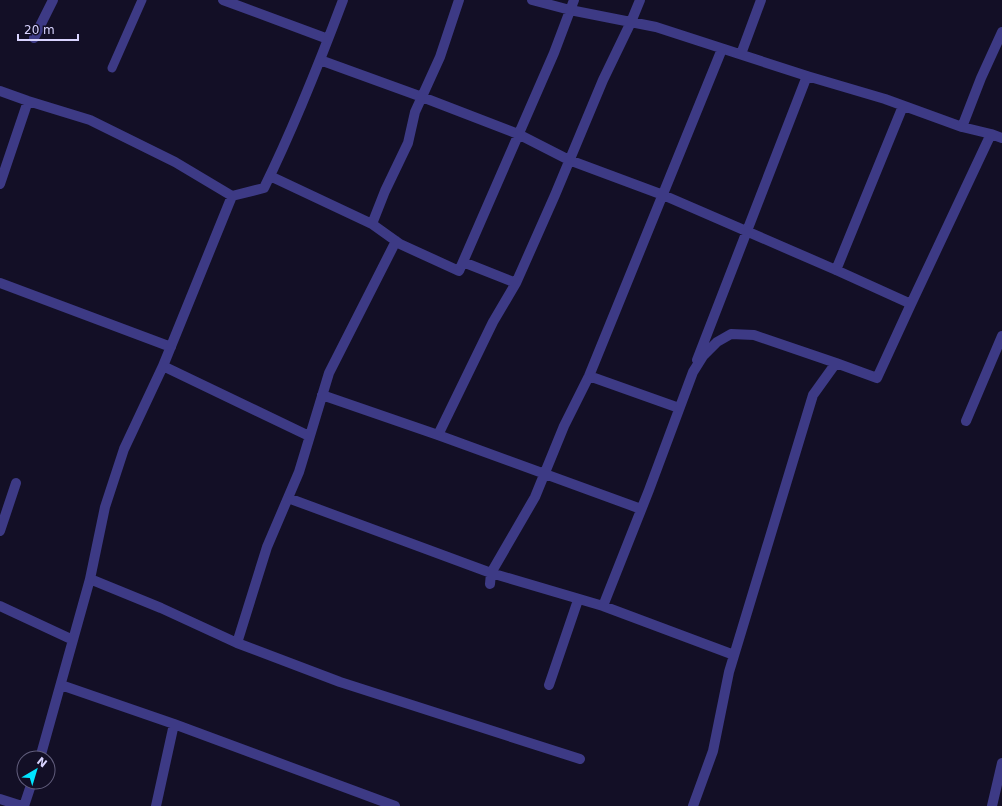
<svg xmlns="http://www.w3.org/2000/svg" width="1002" height="806" viewBox="0 0 1002 806" font-family="'DejaVu Sans',sans-serif">
<style>
.lines{fill:none;stroke-linecap:round;stroke-linejoin:round}
.lane{stroke:#3d3a85;stroke-width:9}
.street{stroke:#3d3a85;stroke-width:10}
</style>
<rect width="100%" height="100%" fill="#130f26"/>
<g class="lines">
<path class="lane" d="M112,68L142,0"/>
<path class="street" d="M223,0L328,39
M532,0L570,10L656,27L807,76L885,99L962,127L991,134L911,304L877,378L836,363L813,395L729,672L713,751L693,806
M34,38L53,0
M741,54L761,0
M320,60L422,97L518,134L569,160L663,195L836,270L911,304
M0,91L28,101L90,120L175,162L232,196L264,188C294,127 319,64 343,0
M962,127L981,78L1002,32
M991,134L1002,138
M270,176L372,224L400,244L459,271L554,53L574,0
M0,184L28,101
M372,224L385,191L408,143L415,112L440,57L459,0
M463,262L516,283L555,195L603,80L631,22L640,0
M836,270L903,106
M0,283L171,347
M697,360L807,76
M163,366L309,436
M589,376L679,408
M322,395L438,435L641,509
M966,421L1002,336
M438,435L493,322L516,283
M288,498L491,573L603,606L649,490L693,372L703,356L717,342L731,334L754,335L836,363
M0,531L16,483
M90,579L161,608L237,643L340,682L580,759
M490,584L491,573L535,497L564,426L589,376L722,49
M0,606L73,640
M603,606L734,655
M237,643L267,547L299,472L329,373L396,241
M61,685L174,724L395,806
M549,685L578,600
M40,758L90,579L105,507L124,449L163,366L232,196
M0,799L22,806
M24,806L32,782
M156,806L174,724
M992,806L1002,763"/>
</g>
<g transform="translate(36 770) rotate(38)"><circle r="19" fill="#130f26" stroke="#625e7d"/>
<path d="M0-3L7 15L0 10L-7 15Z" fill="#00e5ff"/>
<text y="-6" font-size="11" font-weight="bold" text-anchor="middle" fill="#d9d4ff">N</text>
</g>
<path d="M18 34v6h60v-6" fill="none" stroke="#d9d4ff" stroke-width="2"/>
<text x="24" y="34" font-size="12" fill="#d9d4ff" stroke="#130f26" stroke-width="3" paint-order="stroke">20 m</text>
</svg>
